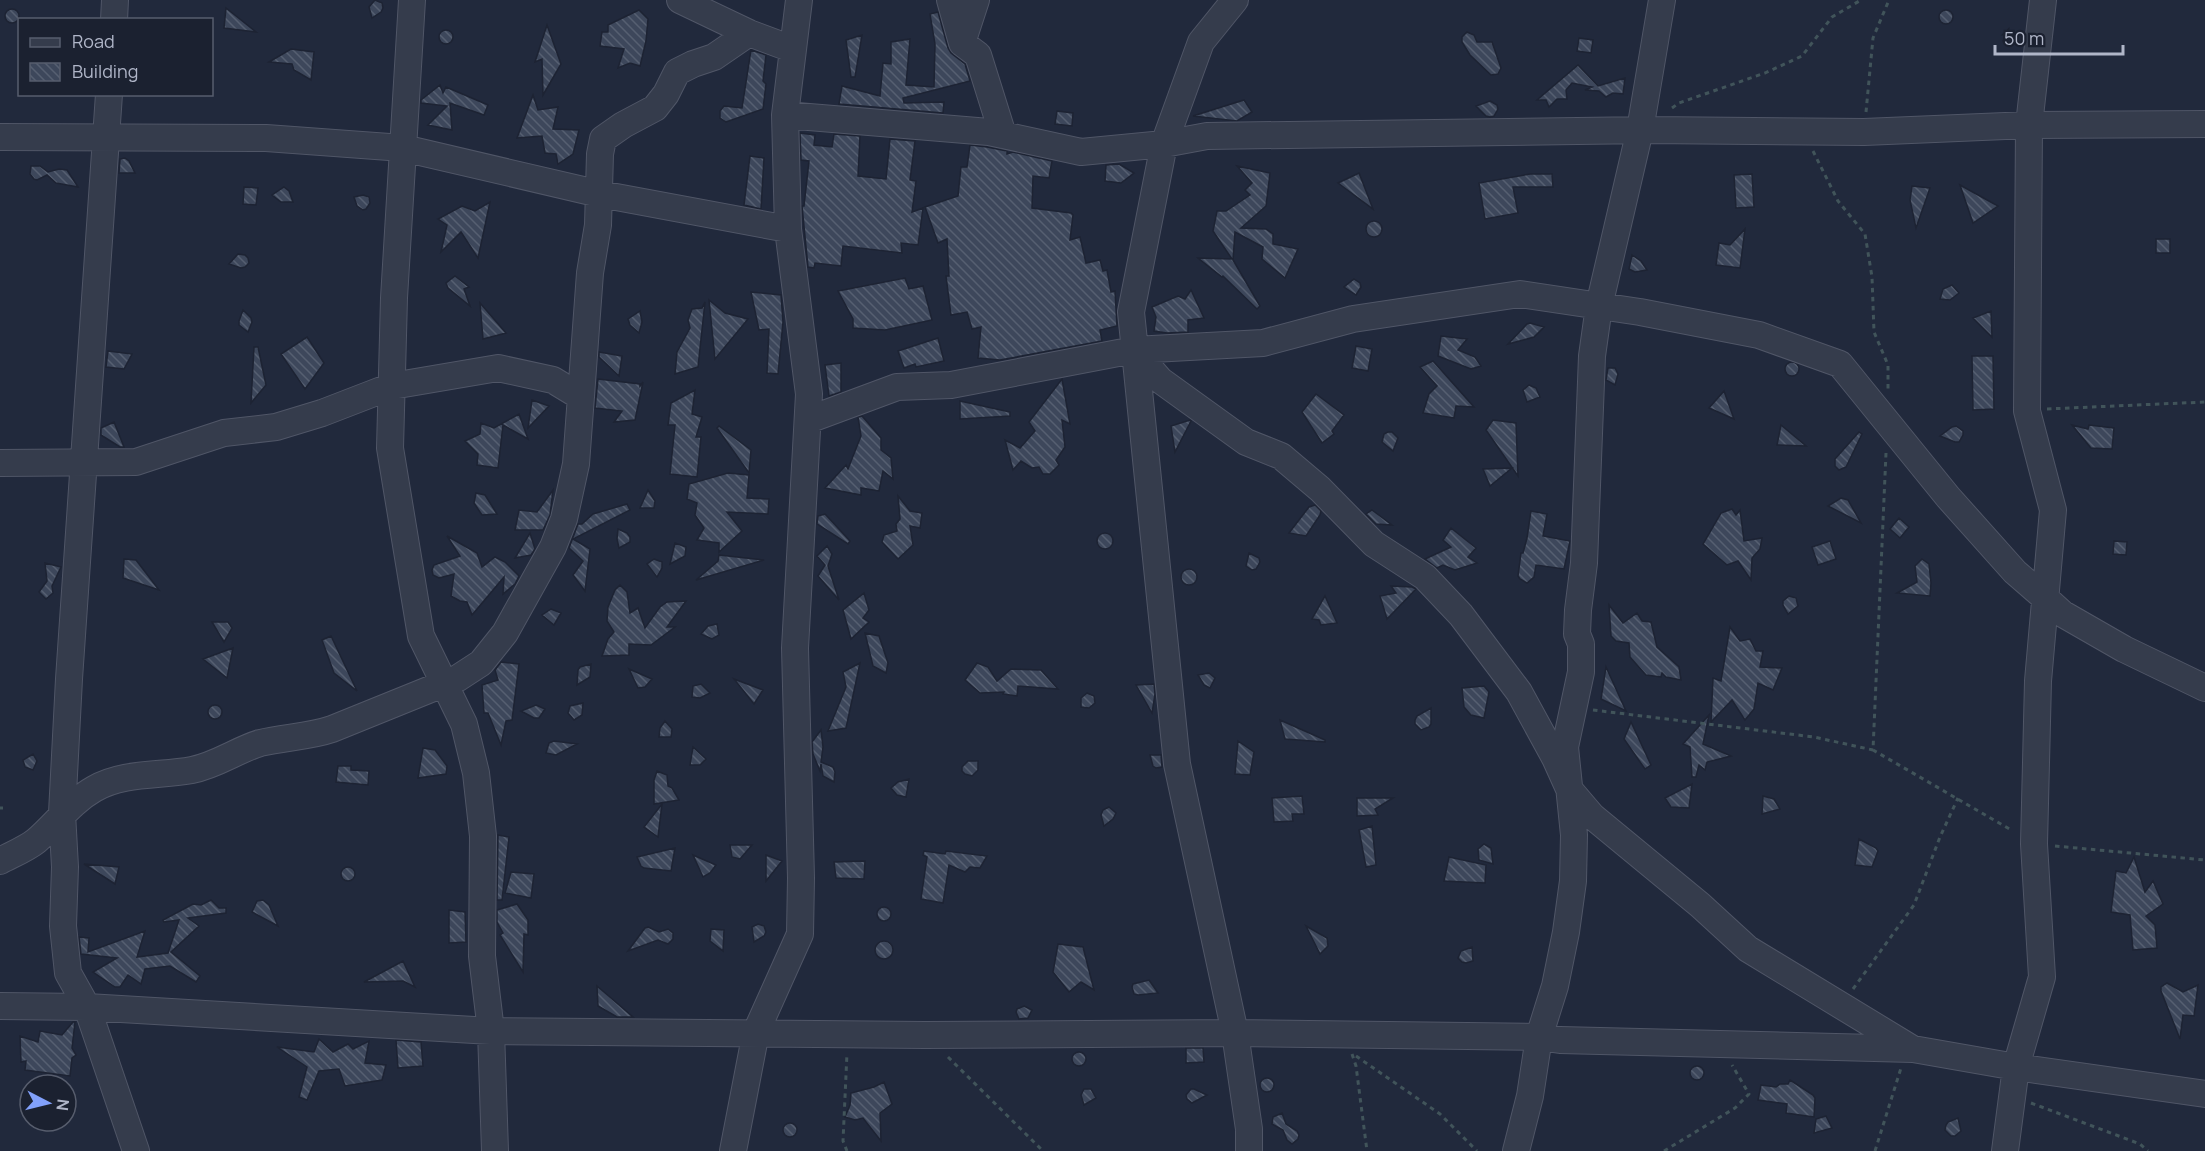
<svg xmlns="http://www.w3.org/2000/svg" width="2205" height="1151" viewBox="0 0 2205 1151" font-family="Manrope,sans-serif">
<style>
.building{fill:url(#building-back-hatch);stroke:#1d2333;stroke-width:1.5}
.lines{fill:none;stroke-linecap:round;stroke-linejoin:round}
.minor-casing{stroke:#505667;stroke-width:28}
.path{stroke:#41545a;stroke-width:3;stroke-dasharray:4.5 4.5;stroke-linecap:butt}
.minor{stroke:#353c4c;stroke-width:26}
</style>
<defs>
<pattern id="building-back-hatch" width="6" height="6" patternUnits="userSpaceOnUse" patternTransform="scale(1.5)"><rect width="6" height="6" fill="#3d475b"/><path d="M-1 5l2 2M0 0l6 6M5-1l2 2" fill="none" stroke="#565f71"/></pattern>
</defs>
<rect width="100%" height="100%" fill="#21293c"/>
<path class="building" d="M375,0L382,3L383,8L381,12L372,18L369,7Z
M226,8L256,32L224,28Z
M5 16a7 7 0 1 1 14 0a7 7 0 1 1-14 0Z
M639,10L648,19L646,41L640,66L630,63L618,68L624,49L600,46L602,32H608V25Z
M1939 17a7 7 0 1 1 14 0a7 7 0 1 1-14 0Z
M938,12L948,48L951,53L965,64L970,81L903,98L904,103L944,102L943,113L839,104L842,86L880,96L883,63L891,64V42L910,39L906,85L934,87L935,44L930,14Z
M547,25L561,64L543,95L542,59L535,62Z
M439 37a7 7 0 1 1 14 0a7 7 0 1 1-14 0Z
M1467,32L1474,35L1477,42H1492L1501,68L1498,74L1491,75L1470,55L1462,42V37Z
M862,35L855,77H851L846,40Z
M1579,38L1593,40L1591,53L1577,51Z
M291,49L314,52L311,80L294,70L292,64L269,62Z
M751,50L766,55L763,81L766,84L763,109L726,122L720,118V111L724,106L742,108Z
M1578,65L1598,86L1625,78L1623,94L1613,93L1606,97L1599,91L1585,90L1592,87L1572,83L1566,90L1567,99H1557L1549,107L1546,100H1537Z
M440,85L443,93L446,87L488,105L484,115L450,103L452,130L428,125L447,106L421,103V100Z
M533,95L538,110L558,107L553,129L579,130L573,154L558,164L556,154L545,153L542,136L517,138Z
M1244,100L1252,112L1237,121L1193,116Z
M1490,101L1497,105L1498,109L1494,116L1490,117L1486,116L1476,106Z
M1057,111L1073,113L1072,126L1055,124Z
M800,133L815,135L814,145L832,147L834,134L860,136L858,176L886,179L890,139L915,141L910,180L916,181L912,212L923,208L918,245L901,243L902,253L843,246L841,266L815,263L814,268L808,267L802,206H804L809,161L801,160Z
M970,145L987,147L1007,151V154L1013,152L1052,161L1049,178L1033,176L1032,208L1071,213L1073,215L1070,240L1080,237L1086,263L1100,260L1103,271L1107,270L1111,292L1115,291L1117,326L1100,330L1102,341L1000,360L978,358L981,327L972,329L967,312L951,315L946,276H949L947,239L938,243L925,207L958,196L961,167H967Z
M750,156L764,158L761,209L744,205Z
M125,158L129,161L135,173H119L120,159Z
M1119,164L1134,173L1121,183L1105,181L1106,165Z
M31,166H40L48,172L59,169L67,170L78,187L56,183L47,175L37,180L34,179L30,174Z
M1237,166L1270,173L1266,206L1241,228L1266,229L1273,234V244L1298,249L1285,278L1262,259L1263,247L1235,232L1233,260L1260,306L1257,309L1223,276L1222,277L1198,258L1232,259L1213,231L1217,211H1226L1250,195L1245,190L1252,183Z
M1359,173L1373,209L1338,183Z
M1530,174H1552L1553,187H1513L1518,213L1485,219L1479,183Z
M1752,174L1754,207L1736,208L1734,175Z
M1960,185L1998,206L1973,223Z
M1912,186L1930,188L1916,228L1910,200Z
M244,187L258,188L256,205L243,204Z
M284,187L289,191L293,202H281L272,195Z
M363,195L369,197L370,203L366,209L363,210L357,206L354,197Z
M490,202L478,258L461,232L441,252L447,225L438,219L462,206L475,211Z
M1366 229a8 8 0 1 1 16 0a8 8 0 1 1-16 0Z
M1745,229L1740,268L1716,265L1719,243L1730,245Z
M2156,239H2170V253H2156Z
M238,254L245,255L248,258L249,263L245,267L241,268L229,264Z
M1632,255L1641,261L1647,270L1635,272L1629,269Z
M455,276L469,287L464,289L470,306L448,288L446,283Z
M905,278L909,289L923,286L932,320L885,330L853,328V319L838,291Z
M1354,279L1360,283L1361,287L1356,295L1344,287Z
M1952,285L1959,293L1950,300L1940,299L1943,289Z
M1191,290L1204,318L1188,320V332L1167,333L1154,331L1156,317L1152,307L1178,296L1185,299Z
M751,292L781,295L783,322L778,374L767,373L769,329L759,330Z
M709,300L725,313L748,319L715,359Z
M705,302L698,367L675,374L677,352L690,328L688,320L692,309L702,308Z
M480,303L506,333L483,339Z
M243,310L251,318L252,322L248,332L239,325V321Z
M640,311L642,322L639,333L630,325L628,319Z
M1991,311L1992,337L1973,318Z
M1530,323L1544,327L1534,337L1508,344L1527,324Z
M1441,336L1467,339L1458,350L1475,357L1481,366L1471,369L1438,356Z
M307,337L324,363L305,389L281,354Z
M938,338L944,361L916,367L915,364L904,368L898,351Z
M1356,346L1372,349L1368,371L1352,368Z
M254,347H258L266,385L251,403Z
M108,351L132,354L124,369L106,367Z
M599,352L622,356L619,376L599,357Z
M1972,356H1993L1994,409L1973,410Z
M1433,361L1474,407L1456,406L1454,418L1423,413L1429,394L1437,386L1420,367Z
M1785 369a7 7 0 1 1 14 0a7 7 0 1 1-14 0Z
M841,363V392L829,396L825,365Z
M1608,368H1615L1618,374L1615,385L1606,380Z
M598,379L640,384V386L643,382L635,420L614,422L622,411L595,408Z
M1062,379L1070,424L1062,420L1065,447L1056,460L1059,465L1050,474H1043L1039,467L1032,468L1021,461L1013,470L1005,440L1020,448L1035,431L1029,422Z
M1529,385L1536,388L1540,397L1527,402L1523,390Z
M695,390L692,414L702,417L696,437H701L697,477L670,474L675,425H668L671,403Z
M1724,391L1734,419L1709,408Z
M1316,394L1344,415L1332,431L1334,434L1322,443L1302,412Z
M532,400L549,406L528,428Z
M960,401L1010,412V416L960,419Z
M519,414L528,439L503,425L498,468L477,465L478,454L465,441L480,434L481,423L494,428Z
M862,416L881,438V450L891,458L893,479L883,471L879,491L861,488V495L825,488L846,465L848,469L861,436L858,417Z
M1190,420L1191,421L1175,452L1171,426Z
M1493,420L1516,423L1518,476L1486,430Z
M114,422L124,447H120L101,435V428Z
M1781,425L1806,446L1777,445Z
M2072,425L2088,429L2089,425L2114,428L2112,449L2091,448Z
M719,426L751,450L749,473L717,428Z
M1956,426L1963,431V435L1959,442H1955L1940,436L1952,427Z
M1388,432H1392L1398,438L1393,451L1382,442L1384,434Z
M1859,432L1862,434L1846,467L1839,470L1835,466V459Z
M1512,468L1490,486L1483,469Z
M728,473L749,475L747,498L769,499L768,514L727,512L742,531L719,552V543L697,540L704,528L695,515L697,503L687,499L689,484Z
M553,490L550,515L543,530H515L519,510L537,512Z
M648,490L655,501L654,508H640Z
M476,493L485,495L497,514L482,515L474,503Z
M898,496L910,511L922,513L920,528L910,526L913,545L898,559L882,542L884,535L897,531L896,524L900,519Z
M1841,498L1848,500L1861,523L1828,506Z
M627,504L630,510L573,539L590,549L585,591L573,575L583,561L569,548L578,524H582L593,514Z
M1315,505L1321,511L1320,515L1306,536L1289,533L1309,507Z
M1732,509L1736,515L1740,510L1744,541L1762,538L1760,549L1752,558L1751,580L1738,561L1727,565L1703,544L1721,513Z
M1372,510L1392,525L1376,524L1366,514Z
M1531,511L1547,514L1543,536L1570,541L1564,569L1536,565L1534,577L1527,583L1520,579L1518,576L1521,553H1523L1527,538Z
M825,514L850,541L848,544L817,524L818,516Z
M1899,518L1909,527L1900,538L1890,529Z
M1451,528L1476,548L1468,557L1477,563L1455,570L1443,565L1437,568L1425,559L1451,547L1443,540Z
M618,529L627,533L630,537V542L619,548L617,539Z
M1097 541a8 8 0 1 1 16 0a8 8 0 1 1-16 0Z
M530,533L535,549L531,555L515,558Z
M447,536L477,553L482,567L495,557L505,562L519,576L515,584L503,594L504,577L472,615L467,602L460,601L451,596L454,574L439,578L433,575L432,570L434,565L460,556Z
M1830,541L1836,559L1818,565L1812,547Z
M2114,541L2127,542L2126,555L2113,554Z
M675,543L686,547L685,556L670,564Z
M827,546L832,554L828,566L839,600L818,576L825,565L817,556Z
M1249,553L1259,558L1260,562L1256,569L1252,570L1246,566Z
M719,555L764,560L696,580L718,561Z
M124,559L136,560L159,590L123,578Z
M654,559L662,562V568L657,577L647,564Z
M1922,559L1929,564L1931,583L1930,596L1897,593L1917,582L1915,566Z
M45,563L61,567L52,586L53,593L46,599L39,592L47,581Z
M1181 577a8 8 0 1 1 16 0a8 8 0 1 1-16 0Z
M620,585L627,592L630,613L638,608L645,628L660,607L667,602L686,601L667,627H675L651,645L629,644V655L602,656L608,639L614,632L607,621L608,607L615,590Z
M1391,586L1412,587L1416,589L1387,619L1380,596L1396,593Z
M864,593L869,610L863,618L869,622L851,639L843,610Z
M1325,596L1337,623L1321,625L1319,620L1312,619Z
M1789,596L1796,598L1798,606L1788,614L1783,605V601Z
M1609,605L1623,623L1637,613L1642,621L1651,622L1657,647L1679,667L1681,680L1666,677L1662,673L1661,677L1646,675L1630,657L1629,643L1616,641L1611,636Z
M551,609L561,613L554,625L542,615Z
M212,622H228L232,628L224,642Z
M717,624L719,635L712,639L701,634L708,626Z
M1730,627L1740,641L1750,639L1756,651H1763L1760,667L1782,668L1773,690L1758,683L1754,709L1745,720L1732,700L1711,722L1713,678L1721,681Z
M865,633L879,636L888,663L886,673L873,666Z
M331,636L357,691L334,673L322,640Z
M233,648L227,678L203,659Z
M501,662L519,664L512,720L506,721L501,745L488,713H484L482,685L498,680L495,670Z
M860,663L846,728L828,731L846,687L843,672Z
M977,663L988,667L997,681L1011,669L1041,670L1058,689L1018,686L1017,696L1003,694L1004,692L980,693L965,680Z
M591,664L590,677L577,685L578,670L580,667Z
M1606,667L1626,711L1601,699Z
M629,669L652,679L645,687L638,688Z
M1209,673L1215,678L1210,688L1204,685L1198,675Z
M734,679L763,690L754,704Z
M701,684L710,693L700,698L692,697L693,686Z
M1154,684L1155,694L1152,713L1136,685Z
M1484,686L1489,692L1484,718L1471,715L1464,707L1462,688Z
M1087,693L1094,696L1095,703L1089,708L1081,707V698Z
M583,703L582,715L574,720L568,713L570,706Z
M208 712a7 7 0 1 1 14 0a7 7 0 1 1-14 0Z
M536,705L545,709L539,718H534L521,711Z
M1431,708V724L1429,727L1421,730L1415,724V720L1417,716Z
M1709,715L1703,744L1731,756L1707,762L1705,770L1699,765L1696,777H1692L1690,747L1683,744Z
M1280,720L1325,740V742L1285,739Z
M665,721L672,729L671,737H659L660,728Z
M1631,722L1651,765L1645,769L1624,739Z
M821,730L823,747L821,762L833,767L835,772L834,782L823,776L821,764L820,771L813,754L812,742Z
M554,741L577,744L556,755L546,753L549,743Z
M1238,741L1254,752L1250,775L1235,774Z
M693,747L706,759L700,765H690Z
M423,748L435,750L447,766L446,774L418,778Z
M33,754L37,761L33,770L25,767L23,760Z
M1150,755H1161L1162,767L1156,768L1153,766Z
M968,761H978V770L972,776L965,774L962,771V767Z
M338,766H351V770L369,771L368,785L336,782Z
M657,771L667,775L668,786L672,788L679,800L654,804V780Z
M909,779L906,797L897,795L891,788L898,782Z
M1692,784L1689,808L1671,807L1665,798Z
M1302,796L1304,814H1292L1293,821L1274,822L1272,798Z
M1763,796L1774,799L1780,809L1762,814Z
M1357,798H1393L1375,809L1378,815L1357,816Z
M662,804L658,837L644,827Z
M1109,807L1116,813L1113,819L1104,826L1101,815L1103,810Z
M1372,826L1376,865L1366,867L1359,830Z
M498,835L509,837L502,900H497Z
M1859,839L1876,848L1878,851L1872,867L1855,865Z
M1484,844L1491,848L1493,864L1479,860L1478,849Z
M730,845H752L740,859L732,857Z
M675,848L671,871L644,868L641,866L637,857Z
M924,851L945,854L946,851L987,856L980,868L970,867L965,872L949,865L943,903L921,899L927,857L923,855Z
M693,855L716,865L710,873L703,877Z
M766,855L782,861L766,881Z
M1449,857L1486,865L1485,883L1444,881Z
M2134,857L2145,892L2153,881L2163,904L2146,916L2155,925L2157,948L2133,950L2130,915L2111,912L2116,871L2126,873Z
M865,861L864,879L836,878L834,862Z
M84,864L119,867L115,884Z
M341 874a7 7 0 1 1 14 0a7 7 0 1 1-14 0Z
M511,872L534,874L531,898L505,893Z
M211,900L219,908H226V913L188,918L199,926L171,952L200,976L196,982L170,966L145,969L141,984L128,975L120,987H115L93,972L117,958L81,954L79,937L89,938L88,952L145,931L137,957L168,953L179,920L164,922L163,920L193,904L201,905Z
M263,900L269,905L278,926L252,912L257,901Z
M517,904L528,920V935L524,934L523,972L500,935L503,933L497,922V910Z
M877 914a7 7 0 1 1 14 0a7 7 0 1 1-14 0Z
M449,910L465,912L466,942L449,943Z
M758,924L764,926L766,932L764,936L754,942L752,927Z
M1306,926L1327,938L1328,946L1320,954Z
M648,927L659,932L668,929L673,933V939L668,944L658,940L628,951L645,928Z
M711,929L724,930L723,951L710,941Z
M875 950a9 9 0 1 1 18 0a9 9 0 1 1-18 0Z
M1058,944L1083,947L1094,990L1081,982L1069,992L1053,972Z
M1472,947L1473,961L1466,963L1462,962L1458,958L1461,951Z
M403,961L415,987L403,981L364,982Z
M1149,980L1158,993L1138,995L1134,994L1132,987L1133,984Z
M2167,983L2183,992L2198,985L2194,1016L2183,1015L2180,1039L2161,991V987Z
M597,986L633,1017H617L598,1006Z
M1024,1006L1032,1010L1028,1018L1019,1019L1016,1012L1017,1009Z
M73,1022H75L72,1048L76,1055L72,1058L70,1076L25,1070L26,1061L21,1062L20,1036L38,1042L40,1031L62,1035Z
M319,1039L333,1052L348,1044L353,1049L369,1041L365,1063L386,1065L382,1080L345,1086L339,1069L319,1071L307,1100L299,1097L307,1067L277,1047L314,1052Z
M396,1040L421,1042L423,1066L398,1068Z
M1186,1048H1203L1204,1062L1186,1063Z
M1072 1059a7 7 0 1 1 14 0a7 7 0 1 1-14 0Z
M1690 1073a7 7 0 1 1 14 0a7 7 0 1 1-14 0Z
M1260 1085a7 7 0 1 1 14 0a7 7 0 1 1-14 0Z
M1790,1080L1813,1095L1815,1098L1814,1117L1786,1113L1787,1104L1758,1100L1761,1085L1776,1087L1780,1084H1788Z
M884,1082L892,1104L880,1113L881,1141L863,1118L855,1120L845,1117L850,1105L851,1093L874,1087Z
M1084,1089H1091L1096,1098L1084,1105L1081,1095Z
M1191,1089H1194L1207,1095L1192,1103L1187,1099L1186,1095Z
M1282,1113L1286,1124L1297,1131L1299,1135L1298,1139L1292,1144L1287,1140L1283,1130L1272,1124L1273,1117Z
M1826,1116L1832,1128L1814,1133L1816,1119Z
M1958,1118L1961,1131L1955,1136H1951L1945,1130L1946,1125L1948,1122Z
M783 1130a7 7 0 1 1 14 0a7 7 0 1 1-14 0Z"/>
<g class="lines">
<g class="minor-casing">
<path id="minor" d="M412,0L394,298L390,448L421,636L464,724L476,773L483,836L482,956L491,1031L495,1151
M680,0L749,33L792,49
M950,0L962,43L978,55L1003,135
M1235,0L1201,42L1164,144L1131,312L1177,764L1235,1033L1249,1129V1151
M114,20L115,0
M962,43L976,0
M109,94L69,679L62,813L65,867L63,926L68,973L87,1007L136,1151
M785,115L989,132L1081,152L1164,144L1207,136L1649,130L1864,132L2029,125L2205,124
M0,137L266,138L403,148L600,194L788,229
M1134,350L1160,380L1246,442L1281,456L1320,489L1374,544L1425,577L1461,615L1519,692L1555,758L1569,789L1592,816L1700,905L1748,949L1911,1048
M808,420L897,387L951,385L1134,350L1263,343L1353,319L1520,294L1640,312L1759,335L1840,364L1948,497L2015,572L2052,604L2063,614L2124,649L2205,688
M0,463L136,462L224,433L276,427L322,413L392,386L498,368L553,380L581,397
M0,861C11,855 26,849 36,841C56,824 71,802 94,789C123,772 160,776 192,770C217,765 237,750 260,743C284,737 309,737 332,729L458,678L481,663L505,633L553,547L564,519L576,464L590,273L598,225L600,154L603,139L623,125L655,108L666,94L677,72L693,64L714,57L749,33
M0,1006L87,1007L491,1031L925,1035L1235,1033L1539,1037L1560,1040L1913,1049L2016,1067L2205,1094
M733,1151L756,1032L800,934L801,878L795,648L809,394L788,229L785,115L799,0
M1516,1151L1530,1096L1539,1037L1555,986L1566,932L1573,881L1574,835L1565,747L1581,672V644L1577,634L1578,610L1584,563L1592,356L1599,306L1640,130L1662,0
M2005,1151L2016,1067L2042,977L2034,844L2038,681L2053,510L2027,411L2029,125L2043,0"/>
</g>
<path class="path" d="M1672,108L1679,103L1765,73L1802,56L1832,17L1861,0
M1866,112L1873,38L1889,0
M1813,151L1838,201L1865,234L1872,277L1874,332L1888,365V390
M2047,409L2205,402
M1886,453L1873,750L2013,831
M1593,710L1814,737L1873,750
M0,808H3
M2055,846L2205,860
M1853,989L1914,905L1940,837L1958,798
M1352,1054L1356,1066L1367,1151
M1356,1056L1440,1114L1477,1151
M948,1057L1043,1151
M2031,1103L2140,1144L2148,1151
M847,1151L843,1141L847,1053
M1664,1151L1735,1108L1749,1094L1732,1065
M1875,1151L1901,1068"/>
<use href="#minor" class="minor"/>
</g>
<rect x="18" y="18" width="195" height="78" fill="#1b2130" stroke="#575d6d" stroke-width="1.5"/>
<rect x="30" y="38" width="30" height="9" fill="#353c4c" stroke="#575d6d" stroke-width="1.5"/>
<text x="72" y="48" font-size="18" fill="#b0b6c8">Road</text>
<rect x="30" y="63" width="30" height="18" fill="url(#building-back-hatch)" stroke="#575d6d" stroke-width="1.5"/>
<text x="72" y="78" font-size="18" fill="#b0b6c8">Building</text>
<g transform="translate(48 1103) rotate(97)"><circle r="28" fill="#1b2130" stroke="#575d6d" stroke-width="1.5"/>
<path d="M0-4.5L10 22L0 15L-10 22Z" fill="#82a1fb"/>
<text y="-9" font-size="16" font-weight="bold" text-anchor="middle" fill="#b0b6c8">N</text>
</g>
<path d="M1995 45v9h128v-9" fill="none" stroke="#b0b6c8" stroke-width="3"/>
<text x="2004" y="45" font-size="18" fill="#b0b6c8" stroke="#1b2130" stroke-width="4.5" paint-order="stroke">50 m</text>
</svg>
